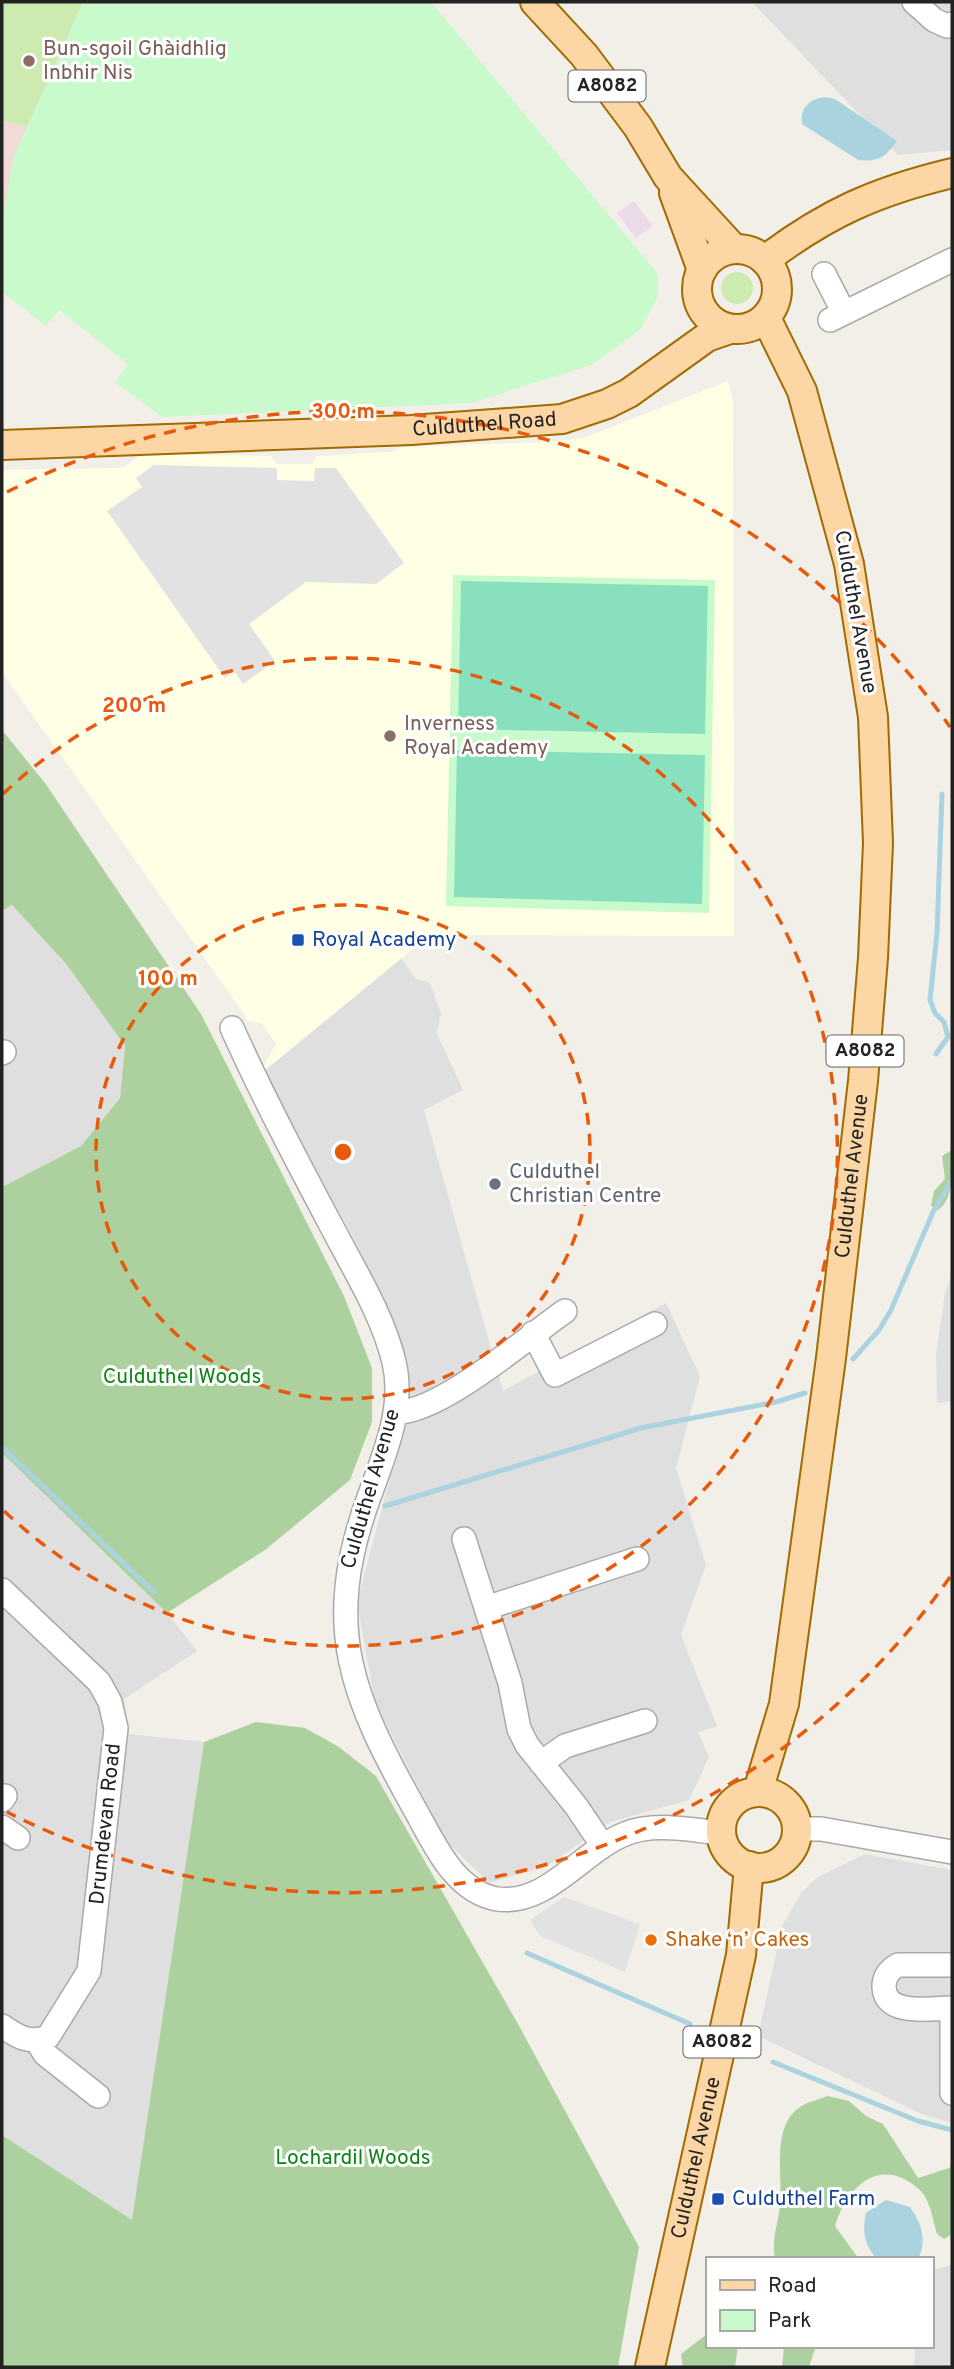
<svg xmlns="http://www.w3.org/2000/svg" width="954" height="2369" viewBox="0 0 954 2369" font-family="Overpass,sans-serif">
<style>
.residential{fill:#e0dfdf}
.commercial{fill:#f2dad9}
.industrial{fill:#ebdbe8}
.education{fill:#ffffe5}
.grass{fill:#cdebb0}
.forest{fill:#add19e}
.park{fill:#c8facc}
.pitch{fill:#88e0be}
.parking{fill:#e2e2e2}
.water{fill:#aad3df}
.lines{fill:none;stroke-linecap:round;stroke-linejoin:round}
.stream{stroke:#aad3df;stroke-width:5}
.minor-casing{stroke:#a9a9a9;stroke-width:26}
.major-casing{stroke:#a06b00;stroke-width:32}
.minor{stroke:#fff;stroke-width:23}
.major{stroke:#fcd6a4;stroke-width:28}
.ring{fill:none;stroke:#e8590c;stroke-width:3.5;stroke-dasharray:12 9}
.education-dot{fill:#8d6e63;stroke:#fff;stroke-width:2.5}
.transit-dot{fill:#1a4fb4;stroke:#fff;stroke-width:2.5}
.worship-dot{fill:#6b7280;stroke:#fff;stroke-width:2.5}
.food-dot{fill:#e8710a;stroke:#fff;stroke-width:2.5}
.labels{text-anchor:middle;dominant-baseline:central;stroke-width:6;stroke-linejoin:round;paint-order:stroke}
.shield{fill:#fff;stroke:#646464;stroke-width:2}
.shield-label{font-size:19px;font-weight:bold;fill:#222}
.education-label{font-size:21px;fill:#785e54;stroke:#fff;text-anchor:start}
.street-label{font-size:21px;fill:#222;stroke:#fff}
.transit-label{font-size:21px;fill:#164399;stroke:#fff;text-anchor:start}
.worship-label{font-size:21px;fill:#5b616d;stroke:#fff;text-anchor:start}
.park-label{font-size:21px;fill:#0c8416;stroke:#fff}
.food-label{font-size:21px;fill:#c56008;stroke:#fff;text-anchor:start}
.centre{fill:#e8590c;stroke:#fff;stroke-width:3.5}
.ring-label{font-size:21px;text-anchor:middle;font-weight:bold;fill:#e8590c;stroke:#fff;stroke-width:6;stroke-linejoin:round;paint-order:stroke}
</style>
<rect width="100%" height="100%" fill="#f2efe9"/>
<path class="residential" d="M752,2H952V150L898,155Z
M12,905L67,965L125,1046L120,1098L81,1146L2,1187V911Z
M401,958L416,979L430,983L441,1013L437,1034L463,1090L424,1110L503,1391L666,1303L700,1376L676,1468L706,1565L681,1635L717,1726L698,1732L709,1757L689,1800L610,1822L547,1866L489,1883L445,1840L375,1702L357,1602L398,1448L409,1379L407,1367L388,1313L359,1249L264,1071Z
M952,1275V1401L937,1403L936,1355L945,1293Z
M2,1453L167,1613L197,1651L124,1699L129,1734L204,1742L132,2221L2,2135Z
M865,1854L952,1870V2123L924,2115L758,2036L782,1926L801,1893L816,1878Z
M952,2265V2367H914L915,2346H931V2270Z"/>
<path class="commercial" d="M2,121L28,126L14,156L2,221Z"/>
<path class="industrial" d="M634,201L653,226L636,238L617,213Z"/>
<path class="education" d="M728,381L733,402L734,936L430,935L264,1071L263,1067L276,1044L262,1023L249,1021L2,672V470L122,468L143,454L271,456L277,464H312L316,456L391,452L404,447L546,442L584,438Z"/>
<path class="grass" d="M2,2H83L28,126L2,121Z
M721 288a16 16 0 1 1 32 0a16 16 0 1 1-32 0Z"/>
<path class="forest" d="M2,730L45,783L201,1014L344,1296L372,1368V1422L350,1480L265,1550L167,1613L2,1453V1187L81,1146L120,1098L125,1046L67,965L12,905L2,911Z
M952,1150C952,1169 954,1200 938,1210L931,1206L934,1191L945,1179L942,1156Z
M256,1722L305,1728L339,1747L376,1776L518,2024L639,2247L618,2367H2V2135L132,2220L204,1742Z
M828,2096L849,2101L866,2116L883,2124L918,2178L952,2167V2234L944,2239L937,2234C933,2220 930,2199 919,2189C880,2155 847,2186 835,2226L859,2259H775C771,2239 778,2225 780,2206C783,2176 770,2123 803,2105C811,2101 820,2099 828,2096Z
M707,2334V2346H738L735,2367H683L681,2354Z
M784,2346H816L809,2367H782Z"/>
<path class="park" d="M83,2H431L658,274V296L641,329L591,365L471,403L162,417L115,382L128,364L59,310L46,326L2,292V221L14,156Z
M453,575L715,580L709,913L446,906Z"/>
<path class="pitch" d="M461,581L708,586L705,734L458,729Z
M457,750L705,755L702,904L454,897Z"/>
<path class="parking" d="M154,465L277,468V480L314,481L315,468H336L404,563L376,584L306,582L249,624L275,661L243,684L234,671L225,678L107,511L142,487L136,478Z
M564,1897L640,1924L625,1972L540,1936L530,1920Z"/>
<path class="water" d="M825,97L835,99L897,141C886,157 878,162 858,160L802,124C800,107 810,99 825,97Z
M886,2200L910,2207C921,2223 928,2240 918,2259H877C864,2245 862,2231 866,2213Z"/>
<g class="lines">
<path class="stream" d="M936,1054L948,1037L944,1022L935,1013L930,1000L937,933L942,794
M853,1359L879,1330L891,1310L933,1212L952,1180
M2,1447L154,1592
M385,1506L641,1428L776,1402L805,1393
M527,1953L690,2024
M773,2062L918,2121L952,2130"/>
<g class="minor-casing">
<path id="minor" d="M914,2L934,20L947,26L952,24
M824,274L844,313
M830,320L952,260
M232,1028C263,1097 298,1163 333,1229C355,1271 383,1316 394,1362C405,1408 384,1455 369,1497C321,1629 352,1697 417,1813C435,1846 456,1892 497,1899C547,1906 582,1851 625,1834C654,1822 690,1830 721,1833
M2,1053L4,1052
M533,1333L555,1375L655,1324
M395,1412C437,1415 528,1337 565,1311
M464,1539L510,1683L519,1729L527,1745L576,1806L603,1846
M2,1590L99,1682L110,1702L116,1728L89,1971L48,2037C29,2044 18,2037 2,2026
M486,1608L637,1559
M541,1763L565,1746L645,1721
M2,1800L5,1796
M2,1827L18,1838
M797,1829H821L952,1852
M952,1965H898C889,1970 884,1976 884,1987C885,2017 932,2008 952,2008
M37,2041L45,2054L98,2096
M952,2093V2019"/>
</g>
<g class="major-casing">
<g id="major">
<path d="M535,2L584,55L638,127L668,177L734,249"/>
<path d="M674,193L702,270"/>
<circle cx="737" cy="289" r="40"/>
<path d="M765,260C827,213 877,191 952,173"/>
<path id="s1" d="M2,445L411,430L562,419L607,404L629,393L707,337L730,329"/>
<path id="s2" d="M758,1791L784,1704L831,1358L863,1081L873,958L878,843L873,717L849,564L802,391L766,318"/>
<circle cx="759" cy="1830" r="38"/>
<path id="s3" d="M650,2367L741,1955L749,1866"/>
</g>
</g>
<use href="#minor" class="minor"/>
<use href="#major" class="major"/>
</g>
<g class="ring">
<circle cx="343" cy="1152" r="247"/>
<path d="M3 794A494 494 0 1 1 3 1510"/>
<path d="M950 1577A741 741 0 0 1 7 1812M7 492A741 741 0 0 1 950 727"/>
</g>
<g class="education-dot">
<circle cx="29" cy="61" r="7"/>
<circle cx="390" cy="736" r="7"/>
</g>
<g class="transit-dot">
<rect x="291" y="933" width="14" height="14" rx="3.5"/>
<rect x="711" y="2192" width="14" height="14" rx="3.5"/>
</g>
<circle class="worship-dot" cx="495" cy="1184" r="7"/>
<circle class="food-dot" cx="651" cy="1940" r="7"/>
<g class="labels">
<g class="shield">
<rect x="568.5" y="70.5" width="77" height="31" rx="5"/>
<rect x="826.5" y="1035.5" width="77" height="31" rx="5"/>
<rect x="683.5" y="2026.5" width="77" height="31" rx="5"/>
</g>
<g class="shield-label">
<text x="607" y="86">A8082</text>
<text x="865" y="1051">A8082</text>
<text x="722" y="2042">A8082</text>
</g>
<g class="education-label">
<text x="43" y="49">Bun-sgoil Ghàidhlig<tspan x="43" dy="24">Inbhir Nis</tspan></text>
<text x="404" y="724">Inverness<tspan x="404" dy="24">Royal Academy</tspan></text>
</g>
<g class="street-label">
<text stroke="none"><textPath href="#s1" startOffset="483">Culduthel Road</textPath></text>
<text transform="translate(855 612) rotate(80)">Culduthel Avenue</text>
<text stroke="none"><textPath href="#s2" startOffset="623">Culduthel Avenue</textPath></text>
<text transform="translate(371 1489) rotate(-74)">Culduthel Avenue</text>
<text transform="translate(106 1824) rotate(-84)">Drumdevan Road</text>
<text stroke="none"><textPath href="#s3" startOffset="214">Culduthel Avenue</textPath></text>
</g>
<g class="transit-label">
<text x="312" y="940">Royal Academy</text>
<text x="732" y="2199">Culduthel Farm</text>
</g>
<g class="worship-label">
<text x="509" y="1172">Culduthel<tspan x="509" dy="24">Christian Centre</tspan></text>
</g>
<g class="park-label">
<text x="182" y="1377">Culduthel Woods</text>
<text x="353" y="2158">Lochardil Woods</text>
</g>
<g class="food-label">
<text x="665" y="1940">Shake ‘n’ Cakes</text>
</g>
</g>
<circle cx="343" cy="1152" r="10" class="centre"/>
<g class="ring-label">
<text x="343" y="418">300 m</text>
<text x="134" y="712">200 m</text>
<text x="168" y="985">100 m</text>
</g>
<rect width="954" height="2369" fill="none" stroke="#222222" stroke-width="7"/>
<rect x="706" y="2257" width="228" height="91" fill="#ffffff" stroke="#a7a7a7" stroke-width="2"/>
<rect x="720" y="2280" width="35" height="10" fill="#fcd6a4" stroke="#a7a7a7" stroke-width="2"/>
<text x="768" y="2292" font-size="21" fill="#222222">Road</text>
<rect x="720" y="2310" width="35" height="21" fill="#c8facc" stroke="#a7a7a7" stroke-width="2"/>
<text x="768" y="2327" font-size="21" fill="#222222">Park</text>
</svg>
